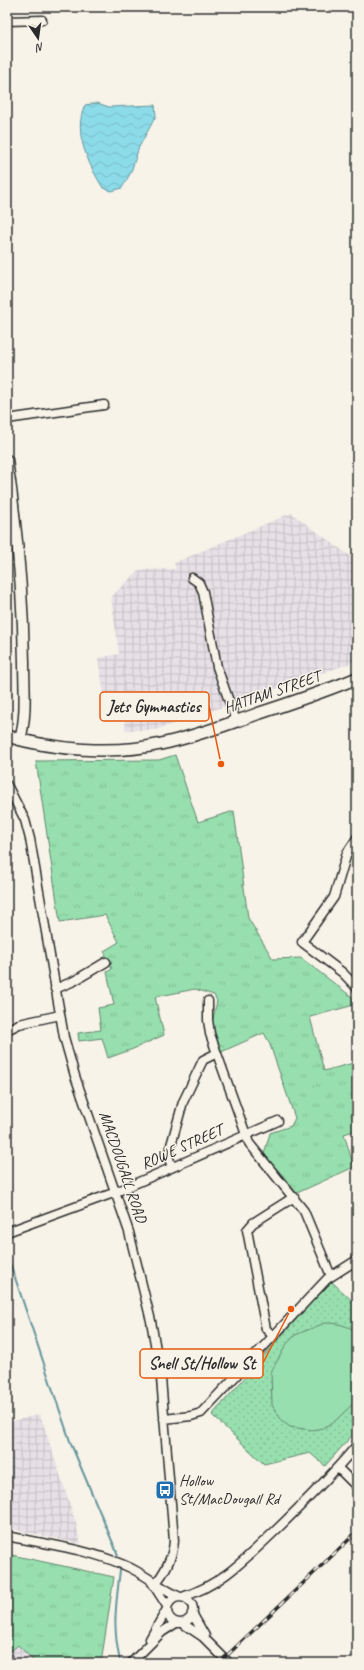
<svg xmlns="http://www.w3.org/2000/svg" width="364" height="1670" viewBox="0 0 364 1670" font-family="Caveat,sans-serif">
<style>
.industrial{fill:url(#industrial-grid)}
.grass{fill:url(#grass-tufts);stroke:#61856c}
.park{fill:url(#park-dots);stroke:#61856c}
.garden{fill:#97dfae;stroke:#61856c}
.water{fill:url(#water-waves);stroke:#65959d}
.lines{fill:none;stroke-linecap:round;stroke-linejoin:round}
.stream{stroke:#65959d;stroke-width:2}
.minor-casing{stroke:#2b2b2b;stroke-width:11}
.tertiary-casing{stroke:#2b2b2b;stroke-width:13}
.secondary-casing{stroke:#2b2b2b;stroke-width:14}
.minor{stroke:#f7f3e8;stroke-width:8}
.tertiary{stroke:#f7f3e8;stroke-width:10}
.secondary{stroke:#f7f3e8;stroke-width:11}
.rail-casing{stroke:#2b2b2b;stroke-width:3.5}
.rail{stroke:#f7f3e8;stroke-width:2;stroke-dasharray:6;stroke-linecap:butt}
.labels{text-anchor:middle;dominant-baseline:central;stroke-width:3;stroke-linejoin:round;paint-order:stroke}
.street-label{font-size:16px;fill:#2b2b2b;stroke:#f7f3e8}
.poi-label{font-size:16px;fill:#2b2b2b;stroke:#f7f3e8;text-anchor:start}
.leader{fill:none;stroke:#e8590c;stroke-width:1.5}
.callout-dot{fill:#e8590c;stroke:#f7f3e8;stroke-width:1.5}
.callout{fill:#f7f3e8;stroke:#e8590c;stroke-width:1.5}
.callout-label{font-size:17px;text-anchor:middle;font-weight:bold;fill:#2b2b2b}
</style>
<defs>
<pattern id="industrial-grid" width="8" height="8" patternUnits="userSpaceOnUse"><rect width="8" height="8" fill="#e7e0e6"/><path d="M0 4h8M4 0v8" fill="none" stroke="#c6c0c5"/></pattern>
<pattern id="grass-tufts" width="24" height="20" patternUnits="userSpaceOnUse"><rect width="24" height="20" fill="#97dfae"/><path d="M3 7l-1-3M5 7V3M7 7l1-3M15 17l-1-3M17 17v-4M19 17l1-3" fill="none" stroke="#82c096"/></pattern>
<pattern id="park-dots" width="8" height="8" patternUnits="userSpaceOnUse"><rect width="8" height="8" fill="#97dfae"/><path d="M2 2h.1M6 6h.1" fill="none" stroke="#82c096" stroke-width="1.8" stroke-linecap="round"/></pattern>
<pattern id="water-waves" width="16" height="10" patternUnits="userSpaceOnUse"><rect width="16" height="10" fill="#8cdbe9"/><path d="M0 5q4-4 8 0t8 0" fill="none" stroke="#79bcc8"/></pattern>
</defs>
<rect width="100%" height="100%" fill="#f7f3e8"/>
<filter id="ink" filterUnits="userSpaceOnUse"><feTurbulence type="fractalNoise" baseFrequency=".025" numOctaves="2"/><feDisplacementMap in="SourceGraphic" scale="8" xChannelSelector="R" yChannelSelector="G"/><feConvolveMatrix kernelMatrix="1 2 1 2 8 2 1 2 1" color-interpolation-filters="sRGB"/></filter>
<g filter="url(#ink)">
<path class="industrial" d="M291,513L357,561V661L155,730H125V710L130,709L123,694L104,696L98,658L119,654L111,597L139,570L176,569L174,563Z
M7,597L11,626L7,724Z
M40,1414L75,1520L81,1544L7,1528V1423Z
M18,1645L36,1663H7V1655Z"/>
<path class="grass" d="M175,755L198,822L234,811L248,918L273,959L301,958L352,997L354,1005L310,1017L324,1071L357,1062V1130L344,1134L354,1167L297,1193L264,1154L270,1133L291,1126L295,1118L269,1042L264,1033L221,1052L212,1023L217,1001L214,995L195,989L155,997L164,1035L133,1049L108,1058L102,1038L79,1041L78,1033L101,1030L98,1008L114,1005L107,972L112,969L104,951L119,942L105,915L60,922L36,761L159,760Z
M7,1554L114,1577L101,1663H36L18,1645L7,1655Z"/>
<path class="park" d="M332,1282L357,1305V1430L325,1466L310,1453L264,1464L212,1415L306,1308Z"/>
<path class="garden" d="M325,1323C338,1323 346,1325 357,1332V1400L335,1421L323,1428L312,1430L290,1427L282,1421L272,1405L271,1372L286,1345L295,1335Z"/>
<path class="water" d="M97,103L109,107L155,105L156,116L139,147L131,172L122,188L112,191L103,188C89,165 72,132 85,105Z"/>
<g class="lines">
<path class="stream" d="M7,1254L71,1444L118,1555
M120,1570C116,1606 112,1625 120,1661"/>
<g class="minor-casing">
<path id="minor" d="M7,21L42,20
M7,419L104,405
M192,578L199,583L203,592L217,667L236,721
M7,785L25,820L30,839L64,1037L75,1076L129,1232L151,1321L161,1378L174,1541C173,1556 165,1573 154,1585
M357,838L347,853L334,897L302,942L343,973L357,988
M55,989L74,981L106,962
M208,1001V1020L210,1034L249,1143L304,1211L331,1276
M7,1030L19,1024L60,1015
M172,1167L168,1156L183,1102L203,1060L217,1053
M7,1232L116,1192L278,1121
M273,1336L266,1329L247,1230L253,1223L294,1197
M164,1419L191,1416L201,1413L327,1279L357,1260
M338,1468L357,1487
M7,1536C46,1544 87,1549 124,1565C144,1573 160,1588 180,1597
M151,1581L167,1606
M182,1597C220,1586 246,1558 274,1532C303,1504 331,1476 357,1445
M167 1610a13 13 0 1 1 26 0a13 13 0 1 1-26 0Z
M192,1613L205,1636
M182,1623L203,1637L229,1663
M150,1639L167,1609
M131,1663L162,1632L176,1623"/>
</g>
<g class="tertiary-casing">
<path id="tertiary" d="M7,460C17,528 23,592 24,662C24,689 27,714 20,740"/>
</g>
<g class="secondary-casing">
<path id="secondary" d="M7,736C53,750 113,755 161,744C194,737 225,725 257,714C290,703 324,692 357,678"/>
</g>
<use href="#minor" class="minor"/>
<use href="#tertiary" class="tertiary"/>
<use href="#secondary" class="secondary"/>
<g class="rail-casing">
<path id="rail" d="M219,1663L357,1532"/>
</g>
<use href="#rail" class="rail"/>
</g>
</g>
<defs>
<g id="bus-square" transform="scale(1)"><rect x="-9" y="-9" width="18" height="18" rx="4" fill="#1f6fb2" stroke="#f7f3e8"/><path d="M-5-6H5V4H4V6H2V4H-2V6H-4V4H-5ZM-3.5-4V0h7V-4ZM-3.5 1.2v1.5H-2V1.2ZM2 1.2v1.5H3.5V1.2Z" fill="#fff"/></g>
</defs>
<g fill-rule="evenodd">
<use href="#bus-square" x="165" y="1490"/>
</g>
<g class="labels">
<g class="street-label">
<text transform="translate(272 692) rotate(-19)">HATTAM STREET</text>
<text transform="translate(182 1147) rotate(-24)">ROWE STREET</text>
<text transform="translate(123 1167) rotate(71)">MACDOUGALL ROAD</text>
</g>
<g class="poi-label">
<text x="179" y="1481">Hollow<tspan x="179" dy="18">St/MacDougall Rd</tspan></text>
</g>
</g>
<path class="leader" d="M221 764L209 706M291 1309L263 1363"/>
<g class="callout-dot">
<circle cx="221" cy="764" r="4"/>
<circle cx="291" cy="1309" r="4"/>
</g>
<g class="callout">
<rect x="100" y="692" width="109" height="29" rx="4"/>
<rect x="140" y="1349" width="123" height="29" rx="4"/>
</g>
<g class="callout-label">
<text x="154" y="712">Jets Gymnastics</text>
<text x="202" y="1369">Snell St/Hollow St</text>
</g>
<rect width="364" height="1670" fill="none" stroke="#f7f3e8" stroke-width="24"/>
<rect x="12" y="12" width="340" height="1646" fill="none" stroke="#2b2b2b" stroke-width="1.5" filter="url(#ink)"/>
<g transform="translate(38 38) rotate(167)" stroke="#f7f3e8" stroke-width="3" paint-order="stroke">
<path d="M0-3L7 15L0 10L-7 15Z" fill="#2b2b2b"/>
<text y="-6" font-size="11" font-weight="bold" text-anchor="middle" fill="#2b2b2b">N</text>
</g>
</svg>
